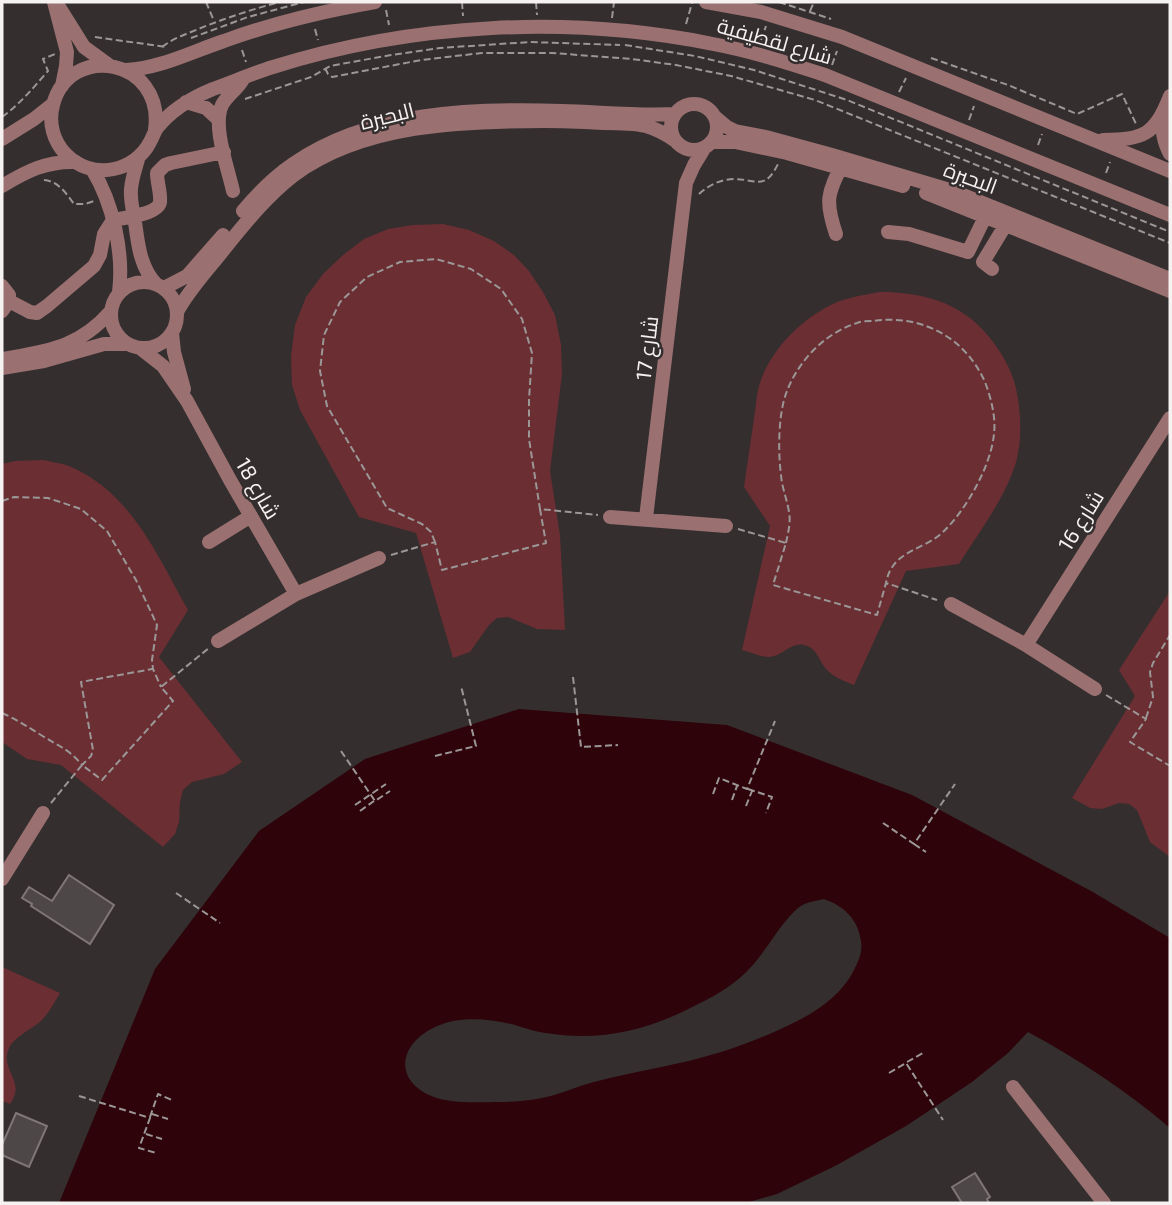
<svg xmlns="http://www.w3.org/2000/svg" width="1172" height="1205" viewBox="0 0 1172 1205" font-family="'Exo 2',Cairo,sans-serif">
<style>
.green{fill:#6b2e33}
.water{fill:#2e0309;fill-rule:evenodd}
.building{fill:#4e4747;stroke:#7f7777;stroke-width:2}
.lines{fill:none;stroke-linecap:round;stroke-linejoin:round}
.path{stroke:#9c9797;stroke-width:2;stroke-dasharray:7 3.5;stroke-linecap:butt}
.minor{stroke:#9a7071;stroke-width:14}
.labels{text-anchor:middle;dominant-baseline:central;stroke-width:5;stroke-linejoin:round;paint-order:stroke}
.street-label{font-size:21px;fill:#f6f2f2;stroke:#342e2e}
</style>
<rect width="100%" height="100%" fill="#342e2e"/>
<path class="green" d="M443,224L469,230L494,241L514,255L529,271L543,292L555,315L561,345L562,374L550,471L560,535L565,630L537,629L508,617L497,618L489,625L470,652L453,658L416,533L359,517L300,410L292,385L291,356L295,325L306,297L323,274L343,255L364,239L388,229L413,225Z
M880,292C911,292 945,298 970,318C988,332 1006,357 1013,378C1021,401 1023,439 1016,462C1005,499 979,532 959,564L906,571L854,685C844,681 833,677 826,669C818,659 817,648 804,645C790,642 782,657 769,657C761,657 750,652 742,650L770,526L744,487C747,464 751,441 754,418C756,408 756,396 759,386C769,351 801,319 833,304C848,297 864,295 880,292Z
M43,460C51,462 61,463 69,466C131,492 157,555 188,610L159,657L242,762L224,774L192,782L183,790L180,802L179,822L175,834L163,847L61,765L27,759L2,742V464L15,461Z
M1170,591V857L1150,842L1137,810L1129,804L1119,803L1102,809L1090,808L1072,798L1135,696L1119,670Z
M2,967L60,993C54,1003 49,1013 41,1021C31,1030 12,1037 8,1051C2,1066 19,1079 15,1094C14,1098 12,1101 10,1104L2,1101Z"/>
<path class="water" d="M519,709L727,725L912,795L1091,891L1170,938V1128C1127,1091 1078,1059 1028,1032L1008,1053L972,1082L906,1126L837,1165L777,1194L745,1203H59L155,969L259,831L365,759ZM824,899C844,906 858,919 861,941C863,953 858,962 853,972C839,998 813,1014 787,1026C766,1036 744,1045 721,1052C680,1065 636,1071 594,1082C575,1087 557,1096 537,1099C525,1101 511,1102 499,1102C480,1102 452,1104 434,1097C390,1080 400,1040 440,1025C463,1016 491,1019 515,1025C525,1028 536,1032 546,1033C601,1042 650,1030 698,1004C717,995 737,983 751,967C767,950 781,922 798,908C806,902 815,901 824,899Z"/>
<path class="building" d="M69,875L114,905L90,944L31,906L32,904L22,898L29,887L52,901Z
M16,1113L47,1126L29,1167L2,1155V1145Z
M975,1173L990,1197L987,1199L989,1203H962L952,1187Z"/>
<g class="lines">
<path class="path" d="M206,2L214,21
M462,2L463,16
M536,2L537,15
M779,2L831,19
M386,10L389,25
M810,11L814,2
M612,18L614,2
M686,24L692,3
M315,29L318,40
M95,37L166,47
M191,38L248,17L304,2
M761,40L766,26
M625,45L695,56L754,70L847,100L1170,232
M162,47C171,40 181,36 191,32C220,20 249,10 280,2
M242,50L246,62
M931,58L1008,85L1077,114L1122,94L1136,124
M832,65L837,51
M325,68L328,74L332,77L421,60L482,53H552L632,59L676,65L731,76L815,100L1170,243
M899,92L906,78
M245,99L311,77L330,66L391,55L440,48L530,42L620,45
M2,117C20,104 33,88 48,71L43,59L55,54
M969,120L974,106
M1038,145L1042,134
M1106,173L1110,162
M44,180C58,181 66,193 74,204H85L94,201
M699,194C709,185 721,179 735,179C758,180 765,190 778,164
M2,501L14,497L48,498L81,509L107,531L136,580L157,625L152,660L153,669L161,687
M738,529L786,543L773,585L877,615L886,583L937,600
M435,542L431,532L422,524L387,508L327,406L320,371L324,335L340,302L367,277L400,262L436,259L471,269L501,289L522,319L532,353L529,400V439L540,509
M786,543C788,533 791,522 789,512C787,499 782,488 781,475C778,452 778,413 787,391C799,360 825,333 857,323C862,321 868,321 873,321C921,314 965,337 985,382C991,398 996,417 994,434C991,466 966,510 943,532C923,551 892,550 886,583
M391,555L435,542L442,570L546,543L540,509L598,515
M573,677L581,747L618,745
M1106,695L1146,719L1130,742L1170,766
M2,713C16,719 28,727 41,735C58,746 68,748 82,765L91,756L93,750L81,682L152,669
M1146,718L1153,697L1150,672L1153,663L1170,635
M341,751L375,801L390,791
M435,756L476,746L461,686
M748,789L772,797L766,813
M713,794L719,778L747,789L775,721
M732,800L737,786
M51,803L82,765L102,780L173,701L161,687L209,648
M355,805L386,784
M746,806L752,791
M360,811L374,801
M883,823L914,844L955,784
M914,844L926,852
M176,893L220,923
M907,1062L923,1053
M889,1073L906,1063L943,1120
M79,1096L150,1118L139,1148L156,1153
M152,1114L168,1119
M150,1117L158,1094L174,1101
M146,1134L162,1139"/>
<path class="minor" d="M54,2L67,52L66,66L62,86
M706,2L761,12L842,37L1170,171
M59,7L84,47L110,66
M126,70C161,68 191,52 224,41C273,23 324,11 375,2
M186,102L206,108L218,119
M671 127a23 23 0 1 1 46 0a23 23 0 1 1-46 0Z
M1162,115C1162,130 1163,141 1170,154
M714,116L727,127L735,131L766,137L832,155L953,191L1170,279
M155,130C165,58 69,42 53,105C43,142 76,177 114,169C129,166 143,156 150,142C153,137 154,132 157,128C172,109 191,98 213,89C233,82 253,73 273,67C413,23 569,15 713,44C751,51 788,63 825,75L1170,215
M2,139L34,119L53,104
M1103,140C1144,139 1154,136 1170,96
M711,142H735L787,153L903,186
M139,156C136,167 132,177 131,189C130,200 133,211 135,222C138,244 140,267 156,284
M92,169C113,203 124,253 119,292
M2,186C27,171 46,161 76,162
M233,191C228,168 212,126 222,105C227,95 238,89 243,79
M926,193L1170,291
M243,211C258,193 274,177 293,164C370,111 473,108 562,111C600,112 637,116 675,114
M113,220C124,218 158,214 160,202C161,193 157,182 157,173L165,165L171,163L224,152
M888,232L909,234L968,252L986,215
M836,234C825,201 827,194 843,163
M992,269L983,262L1011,216
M111 315a33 33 0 1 1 66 0a33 33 0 1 1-66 0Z
M2,286L9,295V301L2,311
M164,288L187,276L223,235
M9,301L30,312L37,313L47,306L94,266L100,255L104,234L113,220
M177,312C190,288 208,270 225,248C246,222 267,196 294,175C363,124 462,121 545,121C564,121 584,122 603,123C617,123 632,123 646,126C656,129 666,134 674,140
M172,333L174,352L184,389
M140,348L163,366L187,401L230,480L296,594
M2,359C47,351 79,348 111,311
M2,368L44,361L104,344H128
M610,517L726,526
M646,518L686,183L694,165L705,147
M209,542L251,516
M951,604L1026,645L1095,689
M218,641L296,594L379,558
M1026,645L1170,418
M2,879L43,813
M1013,1087L1104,1203"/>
</g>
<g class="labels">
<g class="street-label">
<text transform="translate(775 40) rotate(16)">شارع لقطيفية</text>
<text transform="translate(387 115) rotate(-14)">البحيرة</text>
<text transform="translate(971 177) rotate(20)">البحيرة</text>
<text transform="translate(646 348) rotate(-83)">شارع 17</text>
<text transform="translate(259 488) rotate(60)">شارع 18</text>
<text transform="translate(1080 520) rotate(-58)">شارع 16</text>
</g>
</g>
<rect width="1172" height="1205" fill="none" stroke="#f6f2f2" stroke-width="7"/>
</svg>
